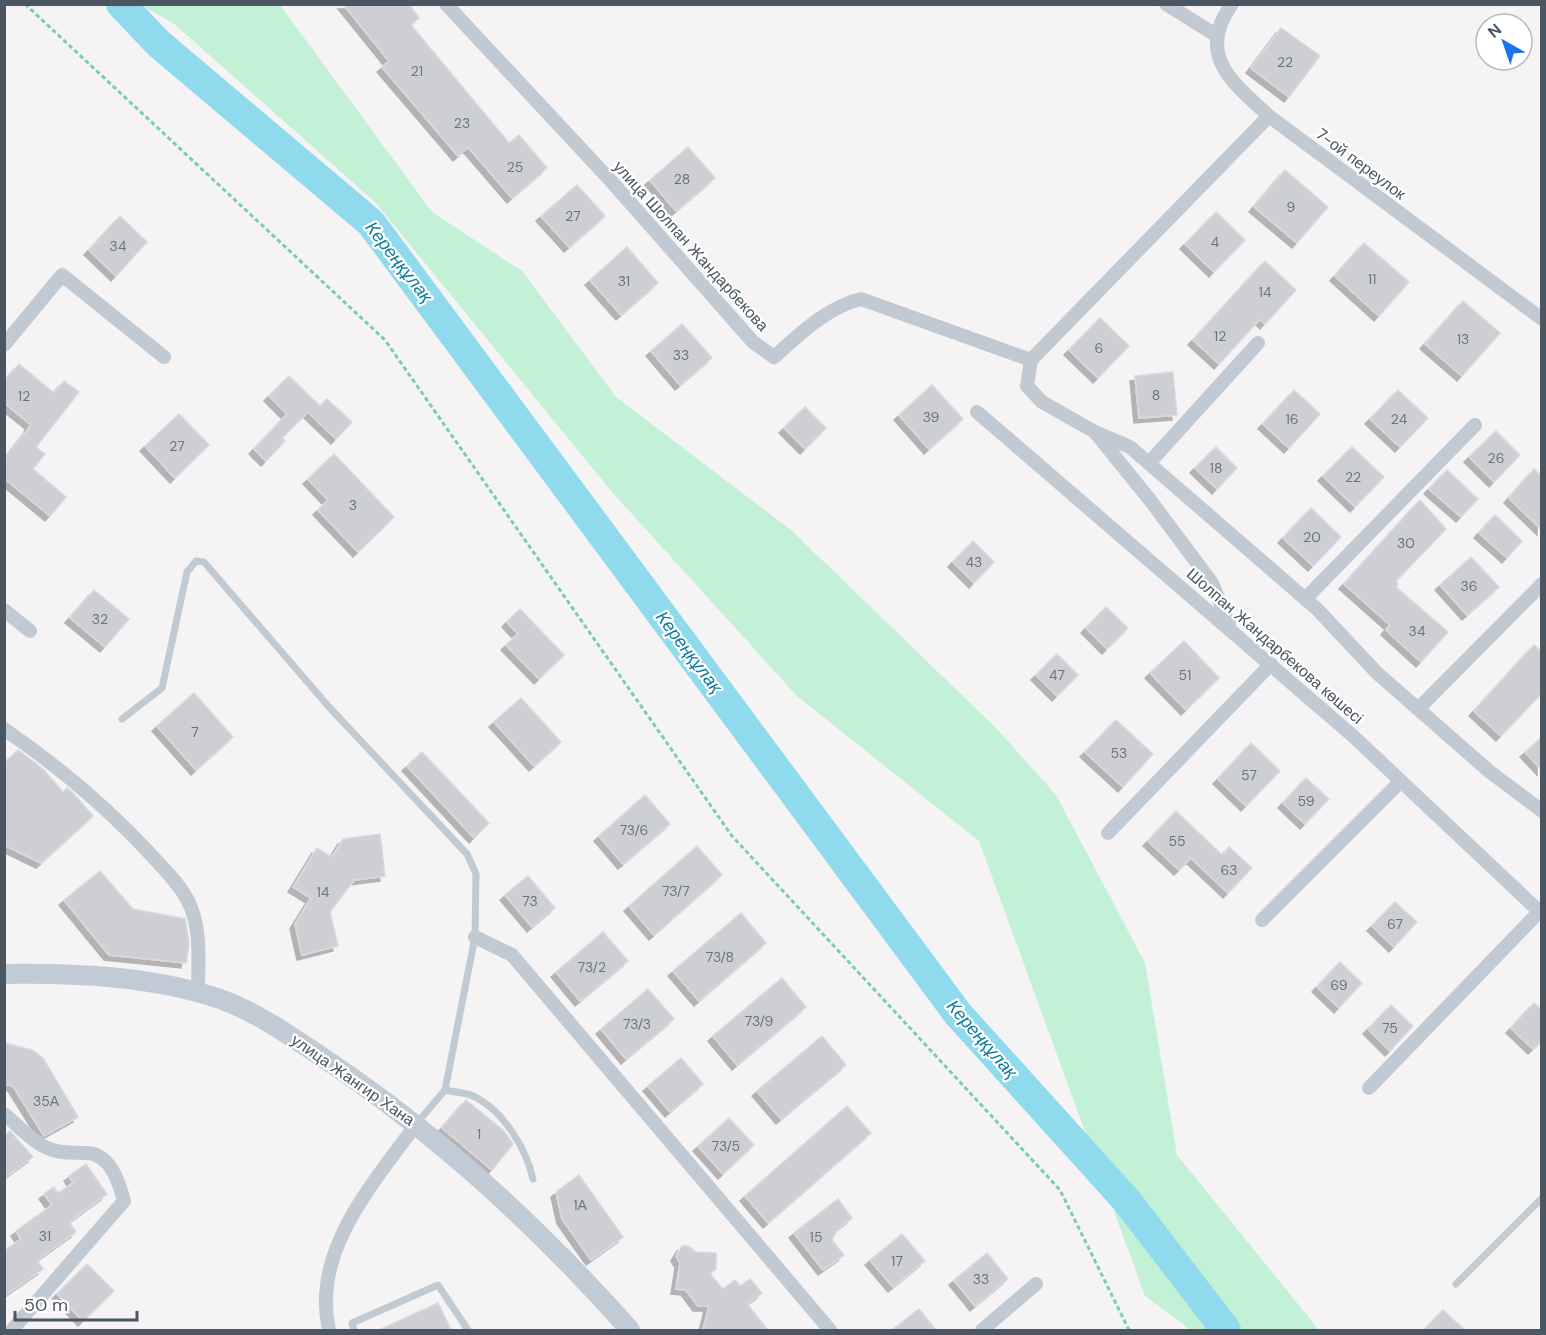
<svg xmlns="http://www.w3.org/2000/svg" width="1546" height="1335" viewBox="0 0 1546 1335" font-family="'DM Sans',sans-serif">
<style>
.green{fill:#c3f1d5}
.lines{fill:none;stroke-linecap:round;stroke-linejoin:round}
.river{stroke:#90daee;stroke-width:30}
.building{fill:#cdcfd5;stroke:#d7d9de;stroke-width:1.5;filter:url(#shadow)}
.path{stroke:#7ad0a6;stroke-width:3;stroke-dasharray:4.5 3;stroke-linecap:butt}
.lane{stroke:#c1cad2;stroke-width:7}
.street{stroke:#c1cad2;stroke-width:14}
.secondary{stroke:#c1cbd6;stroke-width:20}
.labels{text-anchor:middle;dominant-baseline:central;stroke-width:4.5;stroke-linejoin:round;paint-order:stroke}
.number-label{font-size:14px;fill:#6b747e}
.street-label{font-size:16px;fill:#4a5661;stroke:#fff}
.water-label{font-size:18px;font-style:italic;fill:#0c7c9b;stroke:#fff}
</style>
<defs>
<filter id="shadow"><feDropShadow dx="-5" dy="5" stdDeviation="0" flood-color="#0004"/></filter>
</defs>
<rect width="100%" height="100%" fill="#f5f3f3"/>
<path class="green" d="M140,5H280L432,212L522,271L616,397L791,530L998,730L1056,795L1145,963L1177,1155L1319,1330H1191L1145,1296L979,841L797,696L612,492L375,202L173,23Z"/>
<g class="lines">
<path class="river" d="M121,4L158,43L371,223L958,1014L1127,1201L1226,1330"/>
</g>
<path class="building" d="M343,4H409L419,18L411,25L509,143L519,135L547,168L512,198L468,147L458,156L382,67L389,61Z
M1281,28L1320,56L1289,97L1251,68Z
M688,147L715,178L676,211L650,180Z
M1285,170L1328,207L1297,243L1254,207Z
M577,185L605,216L569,247L541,216Z
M1216,212L1245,240L1214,272L1185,244Z
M120,216L147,242L116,276L89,250Z
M1364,243L1409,282L1379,316L1335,276Z
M627,247L658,283L621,315L590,280Z
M1265,261L1296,290L1265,324L1260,319L1219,364L1193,340Z
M1463,301L1500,333L1462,376L1425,344Z
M1100,318L1129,346L1098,378L1069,350Z
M682,324L712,358L680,385L651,351Z
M19,364L54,393L64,381L79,392L36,447L45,454L33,469L66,497L50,516L4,478V460L29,428L30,424L4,403V381Z
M1173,372L1177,415L1139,418L1135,376Z
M289,376L320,406L327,399L352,422L336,439L308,412L282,438L285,441L266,461L254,449L287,414L269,396Z
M932,385L963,419L929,449L899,415Z
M1294,390L1320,414L1289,448L1263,424Z
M1398,390L1428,418L1400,447L1370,419Z
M805,407L826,428L805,449L784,428Z
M179,414L209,445L175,478L145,446Z
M1496,431L1520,455L1494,482L1469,457Z
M1216,447L1237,468L1217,489L1195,468Z
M1352,447L1384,477L1355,507L1323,476Z
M334,454L394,517L358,552L318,510L328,500L308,479Z
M1534,469L1542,477V530L1509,498Z
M1447,470L1478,499L1461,517L1429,489Z
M1420,500L1446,529L1396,581L1398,584L1396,587L1448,632L1421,662L1386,630L1390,625L1344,584Z
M1311,508L1341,537L1313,566L1283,538Z
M1495,515L1522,541L1507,558L1479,533Z
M973,541L994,562L974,583L953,562Z
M1471,557L1499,587L1467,615L1440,585Z
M94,590L129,619L105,647L70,618Z
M1106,607L1128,628L1107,649L1086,628Z
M520,609L564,655L539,679L506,645L518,634L507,622Z
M1184,641L1219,678L1186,710L1150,673Z
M1534,645L1542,652V693L1501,736L1474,711Z
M1057,654L1078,675L1057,696L1036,675Z
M194,693L233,737L196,770L157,726Z
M521,698L561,742L534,766L494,722Z
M1116,720L1153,754L1123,787L1085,752Z
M1542,737V770L1525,752Z
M1251,743L1280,771L1246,806L1218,779Z
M18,750L43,769L63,792L67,788L71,791L93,816L41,863L4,845V763Z
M422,752L489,823L474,838L407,766Z
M1306,778L1329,799L1305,824L1283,803Z
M645,795L670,824L623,864L599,836Z
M1176,811L1222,855L1229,847L1252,868L1228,893L1191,858L1179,870L1148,841Z
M380,834L385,876L354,880L330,912L338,946L302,955L295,924L311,898L293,887L317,848L332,857L343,839Z
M697,846L722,875L654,935L629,906Z
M100,871L133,909L185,919L189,943L186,963L109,955L64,900Z
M528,876L555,908L532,927L505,895Z
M1395,902L1417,922L1394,947L1372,926Z
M741,913L766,943L699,1001L673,971Z
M603,932L628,961L580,1001L556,972Z
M1340,962L1362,983L1339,1008L1317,987Z
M782,978L806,1007L737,1065L713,1036Z
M648,989L674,1019L626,1059L601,1029Z
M1534,1003L1542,1010V1041L1533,1049L1511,1028Z
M1391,1005L1413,1026L1390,1051L1368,1029Z
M822,1036L846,1065L781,1119L757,1091Z
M4,1043L32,1050L43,1058L78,1117L44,1136L13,1086L4,1084Z
M681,1058L703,1084L670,1112L648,1086Z
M466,1100L504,1131L513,1144L492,1170L442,1128Z
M847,1106L871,1133L768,1223L745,1196Z
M729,1118L754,1145L723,1174L698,1146Z
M10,1131L33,1157L4,1178V1136Z
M86,1164L107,1194L69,1222L76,1232L37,1260L43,1269L4,1296V1251L21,1239L16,1231L52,1205L44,1194L54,1187L58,1193L73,1183L69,1176Z
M579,1175L623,1237L591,1260L562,1219L556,1192Z
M838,1199L852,1218L837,1230L832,1240L844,1255L823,1270L794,1233Z
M902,1234L925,1261L893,1287L870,1260Z
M682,1246H688L696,1252L716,1253V1269L710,1274L723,1289L735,1280L740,1286L750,1279L762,1293L747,1304L768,1330H703L709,1306H698L686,1290L676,1289L680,1263L676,1256Z
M987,1253L1008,1279L975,1306L954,1280Z
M87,1264L114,1291L83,1321L57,1294Z
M438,1303L451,1330H379Z
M919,1309L936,1330H892Z
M1443,1310L1465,1330H1424Z"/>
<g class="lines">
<path class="path" d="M25,4L385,340L732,836L1060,1190L1129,1330"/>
<path class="lane" d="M122,719L162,688L187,572L196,561L204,562L329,707L467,854L476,874L475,937L445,1090L417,1123
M445,1090C453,1092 465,1092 473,1096C503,1110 526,1148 533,1179
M1456,1284L1542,1198
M354,1330L352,1323L438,1285L468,1330"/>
<path class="street" d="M446,4L611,181L753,342L774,357C799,335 827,307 861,299L1031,360
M1166,4L1216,35
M1232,4C1195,55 1233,83 1269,116L1542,319
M4,345L62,275L164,357
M1031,360L1027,386L1042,402L1095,432L1150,500L1212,583L1229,624
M1031,360L1269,116
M977,412L1353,736L1542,914
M1095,432L1130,447L1317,609L1377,673L1490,772L1542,811
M1149,463L1258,343
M1305,599L1475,425
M4,610L30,631
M1418,709L1542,584
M4,729C58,766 110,810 154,858C166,871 180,885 188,901C202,928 198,963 198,992
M1108,833L1271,664
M1262,920L1401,781
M475,937L512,955L830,1330
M1369,1088L1539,912
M4,1114C17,1124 30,1140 45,1147C59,1154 70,1152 86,1153C110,1153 119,1182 124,1201L12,1330
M329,1330C311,1251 373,1184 417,1123
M982,1330L1036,1284"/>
<path class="secondary" d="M4,974C76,973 152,976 220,999C257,1012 290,1036 322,1057C438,1134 538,1226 630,1330"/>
</g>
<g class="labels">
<g class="number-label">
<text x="1285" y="62">22</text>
<text x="417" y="71">21</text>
<text x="462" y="123">23</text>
<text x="515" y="167">25</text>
<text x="682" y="179">28</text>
<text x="1291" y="207">9</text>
<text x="573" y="216">27</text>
<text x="1215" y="242">4</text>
<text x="118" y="246">34</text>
<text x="1372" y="279">11</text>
<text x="624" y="281">31</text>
<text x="1265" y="292">14</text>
<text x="1220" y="336">12</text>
<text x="1463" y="339">13</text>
<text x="1099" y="348">6</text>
<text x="681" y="355">33</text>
<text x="1156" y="395">8</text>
<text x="24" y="396">12</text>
<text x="931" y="417">39</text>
<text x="1292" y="419">16</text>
<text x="1399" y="419">24</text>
<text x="177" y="446">27</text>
<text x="1496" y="458">26</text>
<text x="1216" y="468">18</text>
<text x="1353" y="477">22</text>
<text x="353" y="505">3</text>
<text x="1312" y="537">20</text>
<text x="1406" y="543">30</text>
<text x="974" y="562">43</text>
<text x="1469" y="586">36</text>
<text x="100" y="619">32</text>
<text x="1417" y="631">34</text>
<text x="1057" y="675">47</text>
<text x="1185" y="675">51</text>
<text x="195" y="732">7</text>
<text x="1119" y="753">53</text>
<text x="1249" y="775">57</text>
<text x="1306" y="801">59</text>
<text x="634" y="830">73/6</text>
<text x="1177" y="841">55</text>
<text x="1229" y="870">63</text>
<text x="676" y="891">73/7</text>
<text x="323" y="892">14</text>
<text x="530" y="901">73</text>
<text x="1395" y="924">67</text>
<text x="720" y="957">73/8</text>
<text x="592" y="967">73/2</text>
<text x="1339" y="985">69</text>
<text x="759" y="1021">73/9</text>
<text x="637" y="1024">73/3</text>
<text x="1390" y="1028">75</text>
<text x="46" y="1101">35А</text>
<text x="479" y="1134">1</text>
<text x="726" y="1146">73/5</text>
<text x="580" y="1205">1А</text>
<text x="45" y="1236">31</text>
<text x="816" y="1237">15</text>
<text x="897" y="1261">17</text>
<text x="981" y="1279">33</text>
</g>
<g class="street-label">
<text transform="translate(1361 164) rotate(37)">7-ой переулок</text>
<text transform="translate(691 246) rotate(48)">улица Шолпан Жандарбекова</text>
<text transform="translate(1275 646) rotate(41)">Шолпан Жандарбекова көшесі</text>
<text transform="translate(353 1080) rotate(35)">улица Жангир Хана</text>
</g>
<g class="water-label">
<text transform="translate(399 262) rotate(52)">Кереңқұлақ</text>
<text transform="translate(689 652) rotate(53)">Кереңқұлақ</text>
<text transform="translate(982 1039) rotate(49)">Кереңқұлақ</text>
</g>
</g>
<rect width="1546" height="1335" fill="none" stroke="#4a5661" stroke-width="12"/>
<g transform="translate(1504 42) rotate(320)"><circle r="28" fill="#ffffff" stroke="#b7bbc0" stroke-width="1.5"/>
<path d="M0-4.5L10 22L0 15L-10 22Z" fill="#1a73e8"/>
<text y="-9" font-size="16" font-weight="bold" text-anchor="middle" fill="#4a5661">N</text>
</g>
<path d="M15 1311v9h122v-9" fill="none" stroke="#4a5661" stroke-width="3"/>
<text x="24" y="1311" font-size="18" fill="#4a5661" stroke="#ffffff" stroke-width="4.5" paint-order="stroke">50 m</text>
</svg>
